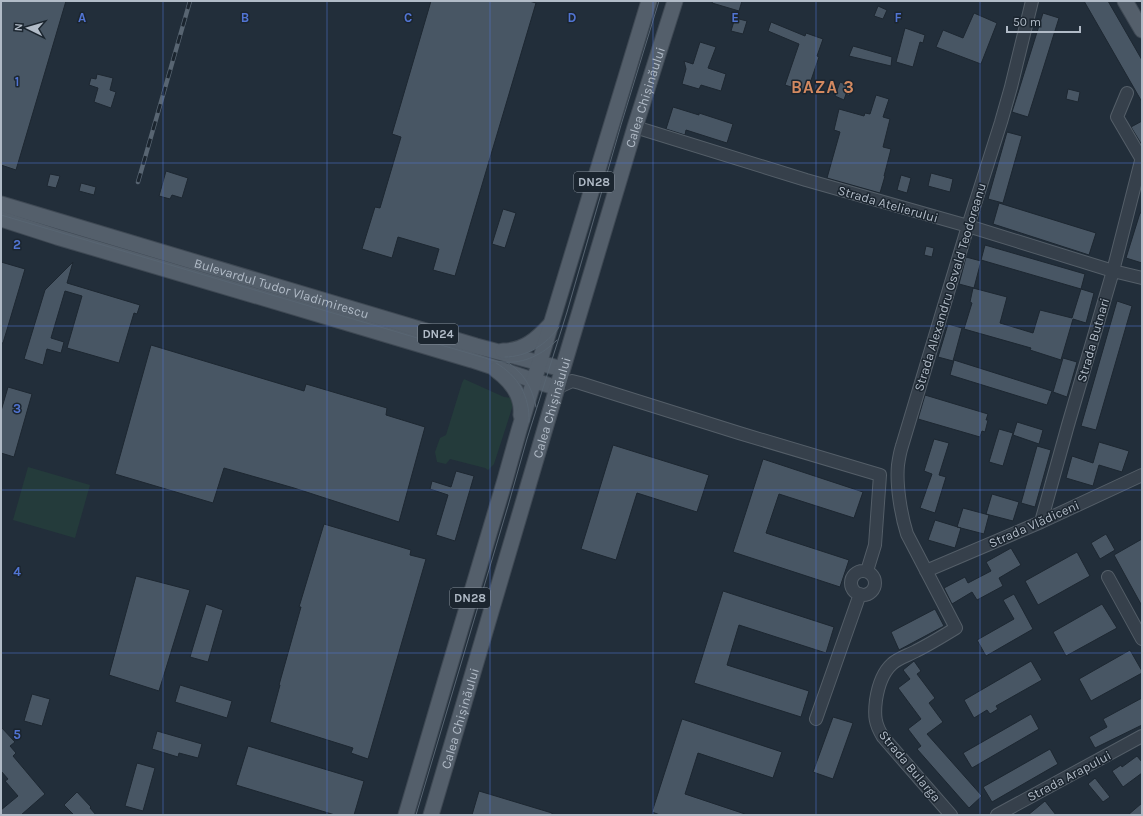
<svg xmlns="http://www.w3.org/2000/svg" width="1143" height="816" viewBox="0 0 1143 816" font-family="Karla,sans-serif">
<style>
.green{fill:#243b3b}
.building{fill:#485664;stroke:#1d2731}
.lines{fill:none;stroke-linecap:round;stroke-linejoin:round}
.minor-casing{stroke:#545e68;stroke-width:14}
.major-casing{stroke:#3f4954;stroke-width:17}
.minor{stroke:#36404b;stroke-width:12}
.major{stroke:#545f6b;stroke-width:15}
.tram{stroke:#586572;stroke-width:1}
.rail-casing{stroke:#586572;stroke-width:4.5}
.rail{stroke:#1b252f;stroke-width:3;stroke-dasharray:9;stroke-linecap:butt}
.grid{fill:none;stroke:#5174d2;stroke-width:1;stroke-opacity:0.55}
.labels{text-anchor:middle;dominant-baseline:central;stroke-width:3;stroke-linejoin:round;paint-order:stroke}
.shield{fill:#1b252f;stroke:#848e99;stroke-width:1}
.shield-label{font-size:12px;font-weight:bold;fill:#b1bbc7}
.street-label{font-size:13px;fill:#b1bbc7;stroke:#1b252f}
.district-label{font-size:17px;font-weight:bold;letter-spacing:1px;fill:#d38960;stroke:#1b252f}
.grid-label{font-size:13px;text-anchor:middle;font-weight:bold;fill:#5174d2;stroke:#1b252f;stroke-width:3;stroke-linejoin:round;paint-order:stroke}
</style>
<rect width="100%" height="100%" fill="#222e3a"/>
<path class="green" d="M464,379L504,397L511,398L514,402L494,464L488,470L485,468L450,459L446,464L437,462L435,452L440,438L446,435L462,383Z
M28,467L90,485L75,538L13,520Z"/>
<path class="building" d="M1,1H66L16,170L1,165Z
M431,1H529L536,3L455,276L433,270L439,249L398,237L392,258L362,249L375,207L380,208L401,137L392,134Z
M713,1H742L739,11L712,3Z
M1084,1H1108L1142,60V102Z
M878,6L887,10L883,19L874,16Z
M974,13L997,23L981,64L936,47L943,30L963,38Z
M1043,13L1059,18L1028,117L1012,112Z
M735,18L747,21L743,34L731,31Z
M771,22L805,36L806,33L823,39L817,56L819,57L807,92L785,85L799,44L768,31Z
M905,28L925,35L923,43L920,42L913,67L896,62Z
M700,42L716,47L708,68L726,74L721,91L701,85L699,89L682,84L686,69L684,61L693,64Z
M853,46L892,57L891,66L849,56Z
M97,74L113,78L110,90L116,92L111,108L94,102L98,88L89,85L91,78L96,79Z
M840,82L853,87L849,96L846,94L844,100L835,96Z
M1068,89L1080,92L1078,102L1066,99Z
M876,95L889,99L883,117L890,119L883,147L891,149L884,176H885L880,193L827,178L840,132L834,130L839,109L864,116L865,113L870,114Z
M673,107L699,115V113L733,124L727,143L686,130L685,135L666,129Z
M1142,121V145L1131,127Z
M1007,132L1022,136L1003,203L988,199Z
M166,171L188,178L182,198L172,195L170,199L159,196Z
M931,173L953,179L950,192L928,186Z
M50,174L60,176L56,188L47,186Z
M901,175L911,178L907,193L897,190Z
M81,183L96,187L94,195L79,191Z
M999,203L1096,233L1089,255L993,224Z
M503,209L516,213L505,248L492,244Z
M1140,213H1142V263L1126,258Z
M985,245L1085,274L1081,289L981,260Z
M926,246L934,248L932,257L924,255Z
M966,257L981,261L974,288L959,284Z
M1,262L25,269L3,343H1Z
M73,262L67,283L140,305L137,314L134,313L119,363L67,348L82,296L65,291L51,338L64,342L61,353L47,349L43,365L24,359L45,290Z
M973,288L1007,297L1000,323L1033,333L1040,310L1072,318L1081,289L1094,293L1086,323L1073,319L1061,360L1030,350L1031,348L964,329L972,303L970,302Z
M1117,301L1132,306L1096,430L1081,426Z
M948,324L962,328L953,361L938,357Z
M151,345L304,391L306,384L387,408L386,415L425,427L399,522L294,488L224,468L213,503L115,474Z
M1063,358L1077,362L1067,397L1053,392Z
M954,360L1052,391L1047,405L950,375Z
M8,387L32,394L14,457L1,453V411Z
M925,395L988,414L986,420H988L985,432L982,431L980,437L918,419Z
M1017,422L1043,430L1039,444L1013,435Z
M999,429L1013,433L1003,466L989,462Z
M934,439L949,443L939,475L946,477L935,513L920,508L932,474L924,471Z
M1099,442L1129,451L1122,472L1099,465L1093,486L1066,478L1072,456L1093,463Z
M613,445L709,475L697,512L637,493L616,560L581,549Z
M1037,446L1051,450L1035,507L1021,503Z
M763,459L863,492L854,518L779,494L766,533L849,560L840,587L733,552Z
M456,471L474,476L455,541L436,535L448,495L430,489L432,481L451,487Z
M992,494L1019,502L1013,521L986,514Z
M963,508L989,515L984,534L957,527Z
M935,520L961,528L955,548L928,540Z
M324,524L411,550L410,555L426,559L368,759L351,753L353,748L270,722L280,685H279L301,607H299Z
M1106,534L1115,550L1100,559L1091,543Z
M1142,539V606L1114,555Z
M1011,548L1021,565L999,578L1003,586L977,600L972,592L952,604L944,588L965,577L968,583L991,571L986,562Z
M1077,552L1090,576L1038,605L1025,581Z
M136,576L190,590L159,691L109,675Z
M723,591L834,627L826,653L739,625L727,665L809,691L801,717L694,683Z
M1014,594L1033,629L986,656L977,640L1014,619L1003,600Z
M206,604L223,610L208,662L190,657Z
M1102,604L1117,628L1066,656L1053,632Z
M935,609L944,626L899,650L891,632Z
M1130,650L1142,671V673L1091,701L1079,679Z
M914,661L921,671L917,674L935,698L929,703L943,722L927,734L982,796L969,808L917,749L921,746L908,729L921,719L898,688L910,679L903,670Z
M1031,661L1042,680L996,706L998,709L990,714L987,710L974,718L964,700Z
M180,685L232,701L227,718L175,702Z
M32,694L50,699L42,726L24,721Z
M1142,698V725L1095,748L1089,737L1107,727L1103,719Z
M1031,714L1039,729L972,768L963,753Z
M833,717L853,723L833,779L813,772Z
M682,719L782,752L773,778L698,753L685,794L745,814V815H660L652,812Z
M1,727L15,742L10,746L16,753L13,756L45,794L21,815H1V810L18,796L5,781L8,779L1,771Z
M157,731L202,744L198,758L179,753L178,757L152,749Z
M248,746L364,781L354,815H335L236,785Z
M1050,749L1058,764L992,802L983,787Z
M1137,756L1142,762V773L1123,787L1112,771L1121,765L1122,767Z
M137,763L155,768L143,811L125,806Z
M1095,778L1110,797L1103,802L1088,784Z
M479,791L552,813V815H472Z
M77,792L91,807L90,808L96,815H74L64,805Z
M1045,801L1056,815H1028Z
M1142,803V815H1128Z"/>
<g class="lines">
<g class="minor-casing">
<path id="minor" d="M1127,93L1117,117L1141,158
M635,127L806,180L968,226L1113,271L1142,278
M557,388L572,381L580,383L739,433L880,475L875,545L867,571
M1041,522L1068,425L1113,271L1142,157
M926,571L1041,522L1142,475
M851 583a12 12 0 1 1 24 0a12 12 0 1 1-24 0Z
M1108,577L1142,639
M816,719L860,594
M951,815L883,737C875,724 874,716 876,700C878,687 882,673 892,664C898,658 909,655 916,651C930,644 943,636 956,628L907,534C901,515 896,485 898,465C899,458 900,452 902,446L968,226L1001,122L1011,87L1032,1
M997,815L1142,736"/>
</g>
<g class="major-casing">
<g id="major">
<path d="M1125,1L1142,30"/>
<path id="s1" d="M1,204L476,346L562,369"/>
<path d="M1,219L57,237L331,318L472,360L557,388"/>
<path d="M503,351C524,351 537,339 550,325"/>
<path d="M496,370C511,381 523,396 521,415"/>
<path d="M406,815L445,682L505,480L519,430L649,1"/>
<path id="s2" d="M431,815L557,388L635,127L675,1"/>
</g>
</g>
<use href="#minor" class="minor"/>
<use href="#major" class="major"/>
<path class="tram" d="M1,215L485,358C491,360 497,362 504,362C524,364 543,354 557,340
M505,357C527,357 547,344 559,327
M507,362C524,373 532,387 536,407
M496,363C518,376 530,396 529,422
M416,815L508,506L527,439L567,312L621,125L659,1"/>
<g class="rail-casing">
<path id="rail" d="M138,182L190,1"/>
</g>
<use href="#rail" class="rail"/>
</g>
<path class="grid" d="M163,1V815M327,1V815M490,1V815M653,1V815M816,1V815M980,1V815M1,163H1142M1,326H1142M1,490H1142M1,653H1142"/>
<g class="labels">
<g class="shield">
<rect x="574" y="172" width="40" height="20" rx="3"/>
<rect x="418" y="324" width="40" height="20" rx="3"/>
<rect x="450" y="588" width="40" height="20" rx="3"/>
</g>
<g class="shield-label">
<text x="594" y="182">DN28</text>
<text x="438" y="334">DN24</text>
<text x="470" y="598">DN28</text>
</g>
<g class="street-label">
<text stroke="none"><textPath href="#s2" startOffset="749">Calea Chișinăului</textPath></text>
<text transform="translate(888 204) rotate(16)">Strada Atelierului</text>
<text transform="translate(950 287) rotate(-73)">Strada Alexandru Osvald Teodoreanu</text>
<text stroke="none"><textPath href="#s1" startOffset="293">Bulevardul Tudor Vladimirescu</textPath></text>
<text transform="translate(1093 340) rotate(-74)">Strada Butnari</text>
<text stroke="none"><textPath href="#s2" startOffset="425">Calea Chișinăului</textPath></text>
<text transform="translate(1034 524) rotate(-24)">Strada Vlădiceni</text>
<text stroke="none"><textPath href="#s2" startOffset="101">Calea Chișinăului</textPath></text>
<text transform="translate(910 766) rotate(50)">Strada Bularga</text>
<text transform="translate(1069 776) rotate(-28)">Strada Arapului</text>
</g>
<g class="district-label">
<text x="823" y="87">BAZA 3</text>
</g>
</g>
<g class="grid-label">
<text x="82" y="22">A</text>
<text x="245" y="22">B</text>
<text x="408" y="22">C</text>
<text x="572" y="22">D</text>
<text x="735" y="22">E</text>
<text x="898" y="22">F</text>
<text x="17" y="86">1</text>
<text x="17" y="249">2</text>
<text x="17" y="413">3</text>
<text x="17" y="576">4</text>
<text x="17" y="739">5</text>
</g>
<rect width="1143" height="816" fill="none" stroke="#b1bbc7" stroke-width="4"/>
<g transform="translate(28 28) rotate(275)" stroke="#1b252f" stroke-width="3" paint-order="stroke">
<path d="M0-3L7 15L0 10L-7 15Z" fill="#b1bbc7"/>
<text y="-6" font-size="11" font-weight="bold" text-anchor="middle" fill="#b1bbc7">N</text>
</g>
<path d="M1007 26v6h73v-6" fill="none" stroke="#b1bbc7" stroke-width="2"/>
<text x="1013" y="26" font-size="12" fill="#b1bbc7" stroke="#1b252f" stroke-width="3" paint-order="stroke">50 m</text>
</svg>
